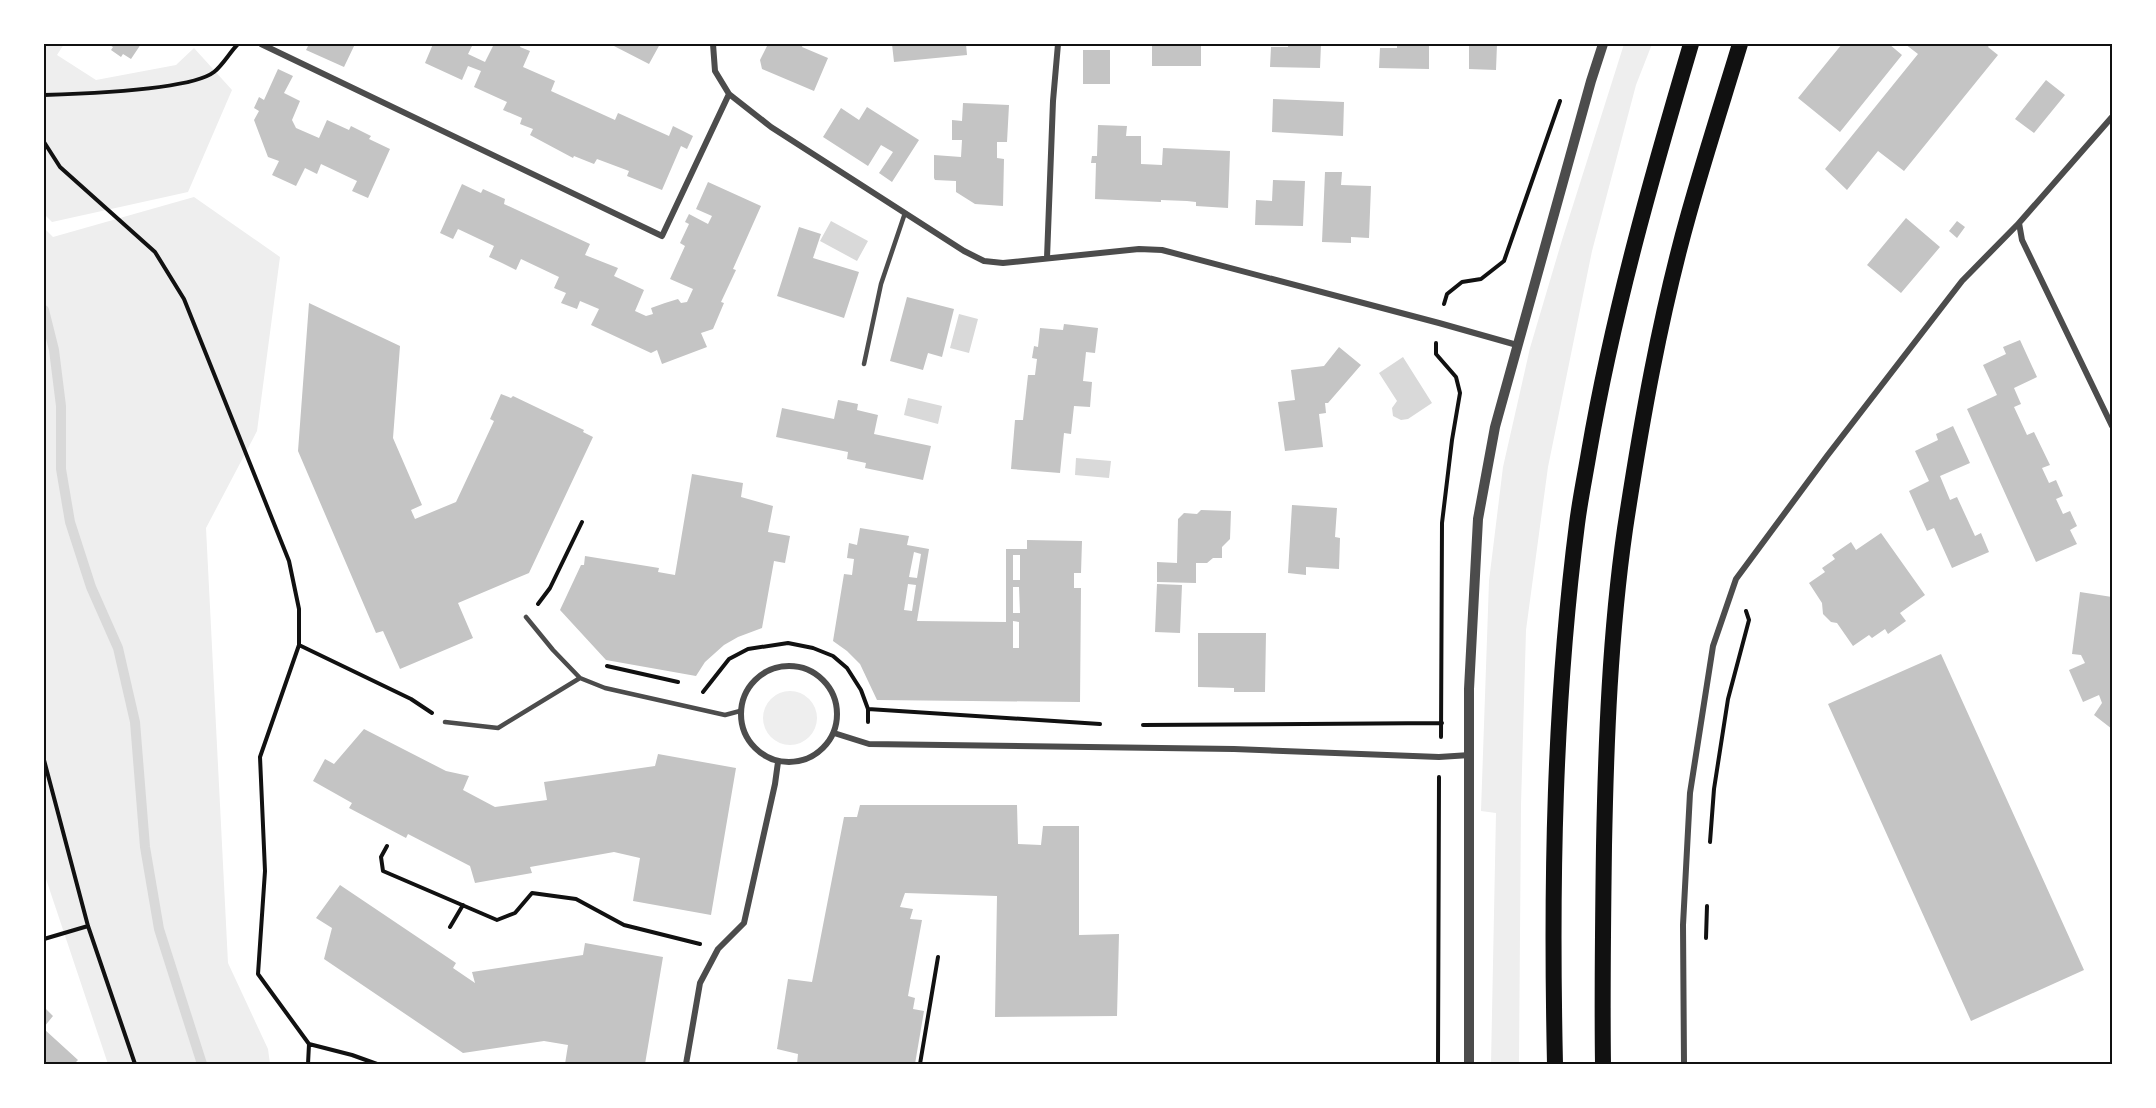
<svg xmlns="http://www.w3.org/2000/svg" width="2156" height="1108" viewBox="0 0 2156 1108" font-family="'PT Sans',sans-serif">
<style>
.green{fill:#eee}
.water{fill:#d9d9d9}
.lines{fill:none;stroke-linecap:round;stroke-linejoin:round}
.stream{stroke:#d9d9d9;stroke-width:10}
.building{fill:#c4c4c4;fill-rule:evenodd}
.path{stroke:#111;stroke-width:4}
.service{stroke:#4c4c4c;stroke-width:4.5}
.minor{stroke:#4c4c4c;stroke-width:6}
.tertiary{stroke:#4c4c4c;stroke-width:10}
.trunk{stroke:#111;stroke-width:16}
.neatline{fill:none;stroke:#111;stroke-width:2}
</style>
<rect width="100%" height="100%" fill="#fff"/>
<path class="green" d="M44,44H64L57,55L96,80L176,65L194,48L232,90L188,192L52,222L44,214Z
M1624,44H1652L1636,85L1592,251L1548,467L1526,630L1521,805L1519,1064H1491L1496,813L1481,811L1489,581L1503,467L1530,348L1562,240Z
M194,197L280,257L257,431L206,528L228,963L268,1049L270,1064H108L44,873V228L53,237Z
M763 718a27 27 0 1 1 54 0a27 27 0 1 1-54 0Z"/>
<path class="water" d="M831,221L868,241L857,261L820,241Z
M959,314L978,319L969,353L950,348Z
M1403,357L1432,403L1408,419L1401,420L1393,416L1392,408L1397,401L1379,373Z
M908,398L942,406L938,424L904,415Z
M1076,458L1111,461L1109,478L1075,475Z"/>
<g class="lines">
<path class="stream" d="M44,310L54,350L61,406V469L70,522L91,587L118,648L135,722L145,847L159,929L202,1064"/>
</g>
<path class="building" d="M108,44H141L131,59L123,54L121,57L111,50L113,47Z
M309,44H355L344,67L306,50Z
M433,44H473L468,54L485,62L493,46L488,44H521L520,47L530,51L523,67L555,81L551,91L615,120L618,113L669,136L673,126L693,136L687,149L681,146L662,190L627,176L629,171L597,159L594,164L574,156L573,158L530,135L533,129L520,124L522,118L503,110L507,102L474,87L481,71L468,66L462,80L425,63Z
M615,44H660L649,64L614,46Z
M768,44H803L802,47L828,58L814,91L762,69L760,60Z
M892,44H966L967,55L894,62Z
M1169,44H1201V66H1152V46H1169Z
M1288,44H1321L1320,68L1270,67L1271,47H1288Z
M1397,44H1429V69L1379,68L1380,48H1397Z
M1469,44H1497L1496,70L1469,69Z
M1842,44H1889L1902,55L1840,132L1798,98Z
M1905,44H1990L1988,47L1998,55L1904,171L1878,151L1847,190L1825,169L1918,54Z
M1083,50H1110V84H1083Z
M278,69L293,76L284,93L300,101L292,120L296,128L319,138L327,120L349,130L351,126L371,136L369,139L390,149L368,198L352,191L357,181L321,164L317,174L305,168L296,186L272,175L279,161L268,157L254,120L259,111L254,108L259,97L264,100Z
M2046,80L2065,95L2034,133L2015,119Z
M1273,99L1344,102L1343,136L1272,132Z
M963,103L1009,105L1007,142H997V158L1004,159L1003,206L975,204L956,192V181L935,180L934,178V155L961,157L962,140H952V120L962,121Z
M867,107L919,140L892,182L879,173L893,152L881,145L868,166L823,137L841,108L859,120Z
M1098,125L1127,126L1126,136H1141V164L1162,165L1163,148L1230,151L1228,208L1196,206V202L1187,201L1161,200V202L1095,199L1096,163H1091L1092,156H1097Z
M1325,172H1342L1341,185L1371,186L1369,238L1351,237V243L1322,242Z
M1273,180L1305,181L1303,226L1255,225L1256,200L1272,201Z
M708,182L761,206L733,269L736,270L721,302L724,303L713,329L701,333L707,347L662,364L657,350L651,353L591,325L599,309L580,301L577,309L561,303L566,293L554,288L559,277L521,259L516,270L502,263L489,257L494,246L458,229L453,239L440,233L462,184L481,193L483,189L505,199L504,204L590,244L585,255L618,268L614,276L644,290L635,311L646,316L653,314L651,308L665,303L678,299L681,303L687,302L693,289L670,279L685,246L680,243L689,224L685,222L689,214L708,224L712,216L696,209Z
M1906,218L1940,247L1901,293L1867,265Z
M1957,221L1965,227L1957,238L1949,231Z
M799,227L821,234L813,258L859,272L844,318L777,296Z
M907,297L954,309L942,357L928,353L923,370L890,361Z
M309,303L400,346L393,438L422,505L411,510L415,519L456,502L494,421L490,419L501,394L511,398L513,396L584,430L583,432L593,437L529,573L458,603L473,638L400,669L383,631L376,633L298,451Z
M1064,324L1098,328L1095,353L1086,352L1083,381L1092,382L1090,407L1074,406L1071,434L1064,433L1060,473L1011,469L1015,420H1023L1028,375H1035L1037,359L1032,358L1034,346L1038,347L1040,328L1063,330Z
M2020,340L2037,377L2014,388L2021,404L2014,407L2027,435L2034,432L2050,465L2042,468L2049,483L2056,480L2063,496L2056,499L2063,514L2070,511L2077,526L2070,530L2077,544L2036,562L1967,409L1997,395L1983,365L2006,354L2003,347Z
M1339,347L1361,365L1328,403H1325L1326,413L1319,414L1323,447L1285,451L1278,402L1295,400L1291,370L1324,366Z
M838,400L858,404L857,410L878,415L874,434L931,446L923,480L865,468L866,463L847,459L848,452L776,437L782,408L834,419Z
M1953,426L1970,463L1940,476L1950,500L1957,497L1975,536L1981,533L1989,552L1952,568L1934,528L1927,531L1909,491L1929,481L1915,451L1938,440L1936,434Z
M692,474L743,483L741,497L773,506L768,532L790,536L785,563L774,561L762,628L738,637L724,645L705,662L696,676L606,660L560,610L581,565H584L585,556L659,568L658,572L675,575Z
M1292,505L1337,508L1335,537L1340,538L1339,569L1306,567V575L1288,573Z
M1201,510L1231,511L1230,539L1222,547V558H1213L1207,563H1196V583L1157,582V562L1177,563L1178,519L1184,513L1197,514Z
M860,528L909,536L907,545L929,549L917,621L1006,622V549H1027V540L1082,541L1081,573H1074V588H1081L1080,702L877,700L860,664L847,651L833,641L844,574L852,575L854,559L847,558L849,543L857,545ZM914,552L921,554L917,578L909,577ZM1013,555H1020V580H1013ZM908,584L916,585L912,611L904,610ZM1013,587H1019L1020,613H1013ZM1013,621L1019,622V648H1013Z
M1881,533L1925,595L1900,613L1906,621L1888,634L1885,629L1872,638L1869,635L1853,646L1837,623L1831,622L1823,614L1822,603L1809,583L1825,572L1822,568L1835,559L1832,555L1851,542L1856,550Z
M1157,584L1182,585L1180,633L1155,632Z
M2080,592L2112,597V729L2094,715L2102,703L2099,695L2083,702L2069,670L2085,663L2081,655L2072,654Z
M1198,633H1266L1265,692H1234V688L1198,687Z
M1941,654L2084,970L1971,1021L1828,704Z
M364,729L446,771L469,776L463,790L495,807L547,800L544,782L655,766L658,754L736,768L711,915L633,901L640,858L614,852L530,867L532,873L475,883L470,866L408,834L406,838L349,808L352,803L313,781L325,759L334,764Z
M860,805H1017L1018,844L1041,845L1043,826H1079V935L1119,934L1117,1016L995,1017L997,896L905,893L900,907L913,909L910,919L922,920L908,996L915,998L913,1009L924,1011L915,1064H797L798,1054L777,1049L788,979L812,982L844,817H857Z
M340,885L456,963L453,968L475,983L472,972L583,955L585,943L663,957L645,1064H565L568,1045L544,1041L463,1053L324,959L332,928L316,918Z
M44,1007L53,1016L44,1027Z
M44,1029L78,1060L74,1064H44Z"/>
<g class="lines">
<path class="path" d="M44,95C76,94 191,90 214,72C223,65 230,52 238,44
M44,142L60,167L155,252L184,299L289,561L299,609V645L260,757L265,871L258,974L309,1044L308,1064
M1444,304L1447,294L1462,282L1481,279L1504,261L1560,101
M1436,343V354L1456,377L1460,393L1452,440L1442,523L1441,737
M538,604L550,588L582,522
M299,645L411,699L432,713
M607,666L678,682
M703,692L729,659L748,649L788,643L813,648L833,656L847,668L861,690L868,709V722
M868,709L1100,724
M1143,725L1442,723
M44,760L88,926L135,1064
M1710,842L1714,789L1728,699L1749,620L1746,611
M387,846L381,857L383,871L497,920L515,913L532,893L576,899L624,925L700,944
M450,927L463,905
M1706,938L1707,906
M44,939L88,926
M309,1044L352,1055L377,1064
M920,1064L938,957
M1438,1064L1439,777"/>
<path class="service" d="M864,364L881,284L905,213
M526,617L553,650L580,678
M445,722L498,728L580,678L605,688L725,715L740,711"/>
<path class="minor" d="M261,44L662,236L729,94
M713,44L715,71L729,94L771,127L964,251L984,261L1003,263L1139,249L1162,250L1439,323L1517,345
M2019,223L2022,240L2112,426
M1047,258L1053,101L1058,44
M741 714a48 48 0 1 1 96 0a48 48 0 1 1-96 0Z
M834,733L869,744L1234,749L1439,757L1470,755
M686,1064L700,983L718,949L744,923L775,784L778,762
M1684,1064L1683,925L1690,793L1713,646L1736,579L1827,456L1962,281L2019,223L2112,117"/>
<path class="tertiary" d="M1469,1064V689L1478,519L1495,427L1591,81L1603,44"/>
<path class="trunk" d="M1555,1064C1551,884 1554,703 1577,524C1580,500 1585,476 1589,452C1613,313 1651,179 1691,44
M1603,1064C1602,992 1603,919 1604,846C1606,740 1610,634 1625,529C1641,424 1660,316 1689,213C1705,156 1723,100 1740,44"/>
</g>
<rect width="2156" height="1108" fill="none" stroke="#ffffff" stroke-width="90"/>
<rect x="45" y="45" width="2066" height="1018" class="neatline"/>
</svg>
